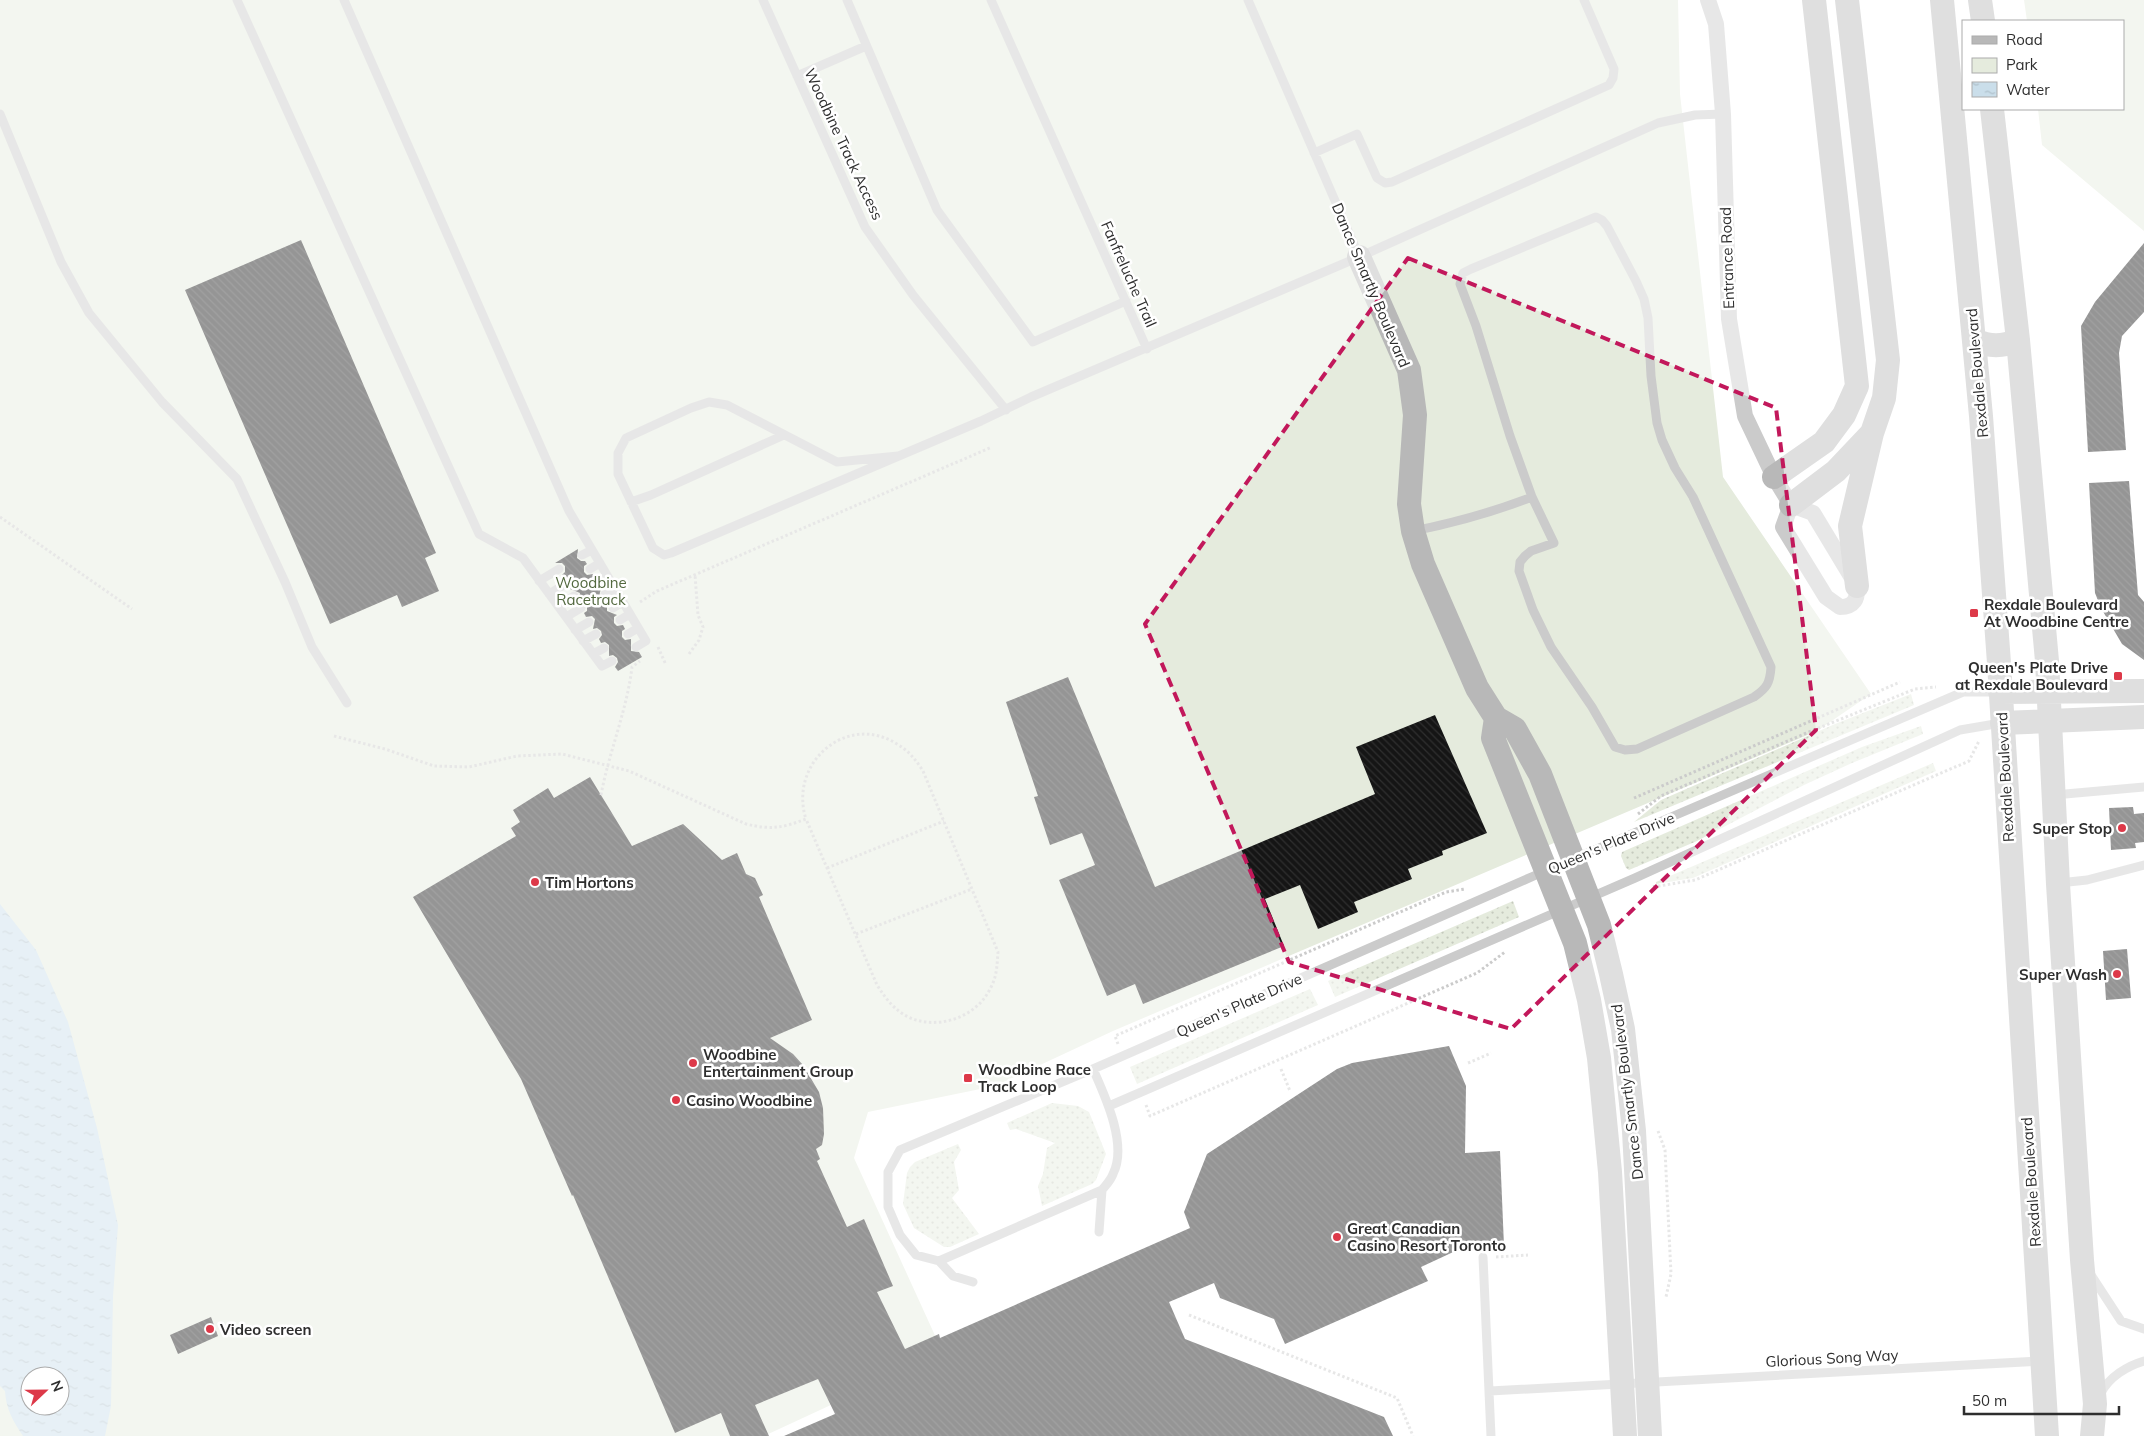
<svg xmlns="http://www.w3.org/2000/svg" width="2144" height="1436" viewBox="0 0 2144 1436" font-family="Mulish,sans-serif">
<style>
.grass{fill:url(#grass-dots)}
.park{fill:#e5ebdd;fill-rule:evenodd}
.water{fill:url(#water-ripples);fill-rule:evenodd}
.building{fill:url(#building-back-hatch)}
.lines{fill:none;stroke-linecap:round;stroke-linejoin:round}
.path{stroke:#cbcbcb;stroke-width:3;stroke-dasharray:2.5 2.5;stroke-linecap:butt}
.lane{stroke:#cbcbcb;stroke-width:9}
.street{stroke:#cbcbcb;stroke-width:16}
.secondary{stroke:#b8b8b8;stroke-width:24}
.marked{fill:none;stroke:#c2185b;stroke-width:4;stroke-dasharray:10 6;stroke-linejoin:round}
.poi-dot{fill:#dd3949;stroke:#fff;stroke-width:2}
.labels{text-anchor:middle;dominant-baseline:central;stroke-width:5;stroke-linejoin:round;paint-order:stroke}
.street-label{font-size:15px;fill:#2e2e2e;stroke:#fff}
.park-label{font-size:15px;fill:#52683e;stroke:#fff}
.poi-label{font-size:15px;font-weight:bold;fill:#2e2e2e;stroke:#fff;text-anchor:start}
</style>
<defs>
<pattern id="grass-dots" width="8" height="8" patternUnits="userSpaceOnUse" patternTransform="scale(1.25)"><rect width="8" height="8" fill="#e5ebdd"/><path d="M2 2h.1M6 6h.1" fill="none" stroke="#c5cabe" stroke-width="1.8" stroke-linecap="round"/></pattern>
<pattern id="water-ripples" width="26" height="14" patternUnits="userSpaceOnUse" patternTransform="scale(1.25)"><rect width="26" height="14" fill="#cadeea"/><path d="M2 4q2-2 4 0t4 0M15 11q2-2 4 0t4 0" fill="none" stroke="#aebfc9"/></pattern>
<pattern id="building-back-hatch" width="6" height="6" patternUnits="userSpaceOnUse" patternTransform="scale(1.25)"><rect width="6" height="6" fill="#151515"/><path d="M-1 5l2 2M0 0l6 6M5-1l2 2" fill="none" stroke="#2f2f2f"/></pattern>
</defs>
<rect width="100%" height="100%" fill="#fff"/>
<path class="grass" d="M1911,694L1914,705L1634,822L1661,800L1835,724Z
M1921,726L1923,734L1852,763L1804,785L1697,841L1629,870L1626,868L1621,856L1622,852L1862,747Z
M1933,763L1936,771L1693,878L1656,884V882Z
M1513,901L1519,917L1335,997L1328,981Z
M1310,989L1318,1005L1137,1084L1130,1067Z
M1052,1103L1078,1106L1089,1112L1106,1154L1096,1180L1092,1184L1042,1206L1038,1186L1043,1174L1047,1148L1055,1143L1016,1129L1010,1130L1007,1123Z
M958,1144L961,1150L954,1162L959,1190L952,1198L979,1234L950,1247H944L914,1228L903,1204L907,1173L910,1167L915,1162Z"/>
<path class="park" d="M0,0H1678L1680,94L1723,477L1871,694L1817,731L1113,1031L995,1086L868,1112L854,1158L943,1353L764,1436H0ZM30,1376H60V1406H30Z
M2024,0H2144V231L2042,145L2038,109H2123V21H2027Z"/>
<path class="water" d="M0,904L36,950L68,1022L97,1128L118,1225L113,1297L111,1406L105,1436H23C13,1421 6,1409 5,1391L0,1386ZM30,1376H60V1406H30Z"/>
<path class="building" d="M301,240L436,553L425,558L439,591L402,607L397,595L330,624L185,290Z
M2144,243V312L2122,336L2119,353L2126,450L2088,452L2081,326L2095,302Z
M2129,481L2138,595L2144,602V660L2122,644L2101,608L2095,593L2089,483Z
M578,549L577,558L581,561H585L587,564L584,566V572L587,575L593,574L595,578L592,580V586L595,589L601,588L599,597L602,600H608L610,603L607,605V611L617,615L614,617V623L617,626L623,625L625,629L622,631V637L625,640L631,639V651L639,652L642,657L618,671L615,667L618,662L617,658L613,655L609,656V645L605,642L601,643L599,639L602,635L601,631L597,628L593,629L595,619L592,616L586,617L584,613L587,611V605L584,602L578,603L580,593L570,589L573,586V580L570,577L564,578L562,575L565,572V566L562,563H555Z
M1068,677L1155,887L1375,794L1356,747L1435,715L1487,833L1442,851L1443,855L1408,869L1412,879L1354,902L1358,912L1318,929L1300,885L1265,899L1284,946L1143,1004L1135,984L1107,996L1059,880L1095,865L1082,833L1050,845L1034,797L1038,796L1006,702Z
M590,777L632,846L683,824L722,860L737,853L746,874L755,878L763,895L759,897L812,1020L770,1038L793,1054L803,1065L819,1092L823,1108L824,1134L822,1145L816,1149L820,1159L817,1161L847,1227L864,1219L893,1286L877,1292L905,1349L939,1334L940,1338L1190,1228L1184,1212L1207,1154L1337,1069L1352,1063L1449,1046L1466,1086L1465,1153L1500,1151L1504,1246L1464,1247L1421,1267L1428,1281L1285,1344L1274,1319L1220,1298L1214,1283L1169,1302L1185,1339L1384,1417L1393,1436H784L835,1414L818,1379L755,1405L769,1436H730L721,1413L675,1433L573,1195L572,1196L521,1079L413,897L516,836L511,828L520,822L513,810L548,788L554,798Z
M2133,807L2134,814L2144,813V842L2135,843L2136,848L2111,850L2109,808Z
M2127,949L2131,998L2106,1000L2103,951Z
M211,1317L218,1336L178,1354L170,1335Z"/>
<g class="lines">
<path class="path" d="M0,517L132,609
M640,602L657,591L992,447
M658,647L666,665
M689,654L699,640L703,627L698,615L695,575
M334,736L385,749L434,766L469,767L517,756L562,754L629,771L746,824C771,830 782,828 806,819L877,985C884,996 891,1006 903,1014C931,1032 975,1020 990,989C997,977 997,965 998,952L923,771C916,760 909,751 897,744C847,712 788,763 806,819
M601,795C609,752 627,710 632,667L640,661
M1634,798L1900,682
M1638,814L1661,796L1804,734L1915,689L1936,687
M827,868L944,821
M1653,887L1695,880L1969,761L1979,741
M856,934L972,889
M1118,1044L1115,1036L1446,892L1465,889
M1468,1063L1491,1053
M1281,1069L1290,1091
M1146,1105L1150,1116L1477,973L1505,952
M1658,1131L1665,1150L1671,1274L1666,1297
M1496,1257L1528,1255
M1189,1315L1397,1398L1413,1436"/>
<path class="lane" d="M237,0L479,534L523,558L602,666L612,661
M344,0L569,511L646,641L636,647
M763,0L865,227L913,295L1006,410
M847,0L937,210L1033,342L1126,301
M991,0L1147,349
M1248,0L1359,256
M797,76L866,46
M0,114L61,262L89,313L162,402L237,479L285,582L312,647L347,703
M1314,153L1357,134L1377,178L1385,183L1392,182L1609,85L1613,78L1614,69L1584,0
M1596,217L1602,220L1607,226L1636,281L1644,299L1648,318L1651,376L1657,423L1662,440L1675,468L1693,497L1771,667C1770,683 1767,688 1754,697L1637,749L1625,750L1615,747L1592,707L1551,647L1533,610L1519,571L1520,562L1525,556L1531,551L1554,543L1532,497L1510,436L1476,326L1460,284L1463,273L1471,269Z
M898,456L837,462L727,405L709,402L691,408L626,438L618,453V474L653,548L664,555L671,553L981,421L1031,397L1359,257L1658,123L1695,115L1723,114
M631,502L651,495L784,435
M1413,531C1454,523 1493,512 1532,497
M582,555L592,550
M590,569L600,563
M539,581L559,569
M598,583L608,577
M549,594L567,583
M605,594L615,588
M558,606L574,596
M613,608L623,602
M566,617L581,608
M620,620L630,614
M575,630L589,622
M628,634L638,628
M583,641L596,634
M593,654L604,648
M2054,795L2144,787
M2059,883L2087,880L2144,865
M1093,1069C1105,1096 1128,1145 1113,1174C1111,1180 1106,1185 1102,1190L939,1261L916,1255L900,1235L888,1207V1172L900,1150L1093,1069L1536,875L1963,692H2000
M1109,1106L1635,878L1960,730L2001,723
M1099,1232L1102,1190
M1483,1257L1491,1436
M939,1261L953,1276L973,1282
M2091,1275L2121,1321L2144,1329
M1490,1391L2041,1361
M2101,1393C2109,1377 2127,1366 2144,1361"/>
<path class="street" d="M1708,0L1716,24L1723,114L1729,319L1745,416L1774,477L1791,505L1813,513L1857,586C1858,599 1854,607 1840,607L1826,597L1783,527L1791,505"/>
<path class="secondary" d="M1847,0L1888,360L1884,398L1872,433L1850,526L1857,586
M1942,0L1981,416L1999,663L2047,1436
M1980,0L1983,21
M1992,109L2018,340L2047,661L2058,884L2082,1260L2095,1404L2092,1436
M1359,257L1409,370L1415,415L1409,504L1413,531L1423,564L1477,688L1496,718L1515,729L1540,774L1599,925L1611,974L1623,1029L1634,1131L1650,1436
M1974,340C1990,347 2002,347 2018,340
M1774,477L1824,442L1844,415L1857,386L1814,0
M1791,505L1836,471L1872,433
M2000,692L2144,691
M1496,718L1493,738L1575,943L1589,1000L1599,1058L1610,1172L1625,1436
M2002,723L2144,717"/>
</g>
<path d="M0 0H2144V1436H0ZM1408,258L1776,408L1816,730L1511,1029L1289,962L1145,624Z" fill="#fff" fill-opacity=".55" fill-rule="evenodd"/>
<path class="marked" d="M1408,258L1776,408L1816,730L1511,1029L1289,962L1145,624Z"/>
<g class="poi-dot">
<rect x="1969" y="608" width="10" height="10" rx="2.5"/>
<rect x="2113" y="671" width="10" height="10" rx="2.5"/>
<circle cx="2122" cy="828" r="5"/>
<circle cx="535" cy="882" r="5"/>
<circle cx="2117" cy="974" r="5"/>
<circle cx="693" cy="1063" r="5"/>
<rect x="963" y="1073" width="10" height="10" rx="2.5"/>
<circle cx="676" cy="1100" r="5"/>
<circle cx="1337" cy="1237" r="5"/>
<circle cx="210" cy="1329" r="5"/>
</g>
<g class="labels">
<g class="street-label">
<text transform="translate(844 144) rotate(65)">Woodbine Track Access</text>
<text transform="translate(1727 258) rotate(-92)">Entrance Road</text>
<text transform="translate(1129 274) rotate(66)">Fanfreluche Trail</text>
<text transform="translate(1371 285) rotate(67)">Dance Smartly Boulevard</text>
<text transform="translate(1977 373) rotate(-95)">Rexdale Boulevard</text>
<text transform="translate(2005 777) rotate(-93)">Rexdale Boulevard</text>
<text transform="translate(1611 843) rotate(-23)">Queen's Plate Drive</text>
<text transform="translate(1239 1005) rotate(-24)">Queen's Plate Drive</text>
<text transform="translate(1627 1092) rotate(-97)">Dance Smartly Boulevard</text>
<text transform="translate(2031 1182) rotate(-94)">Rexdale Boulevard</text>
<text transform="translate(1832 1358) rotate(-3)">Glorious Song Way</text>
</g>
<g class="park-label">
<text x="591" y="582">Woodbine<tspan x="591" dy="17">Racetrack</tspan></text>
</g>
<g class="poi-label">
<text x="1984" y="604">Rexdale Boulevard<tspan x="1984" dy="17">At Woodbine Centre</tspan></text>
<text x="2108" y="667" text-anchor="end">Queen's Plate Drive<tspan x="2108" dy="17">at Rexdale Boulevard</tspan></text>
<text x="2112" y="828" text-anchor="end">Super Stop</text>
<text x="545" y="882">Tim Hortons</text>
<text x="2107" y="974" text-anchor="end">Super Wash</text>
<text x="703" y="1054">Woodbine<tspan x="703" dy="17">Entertainment Group</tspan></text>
<text x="978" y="1069">Woodbine Race<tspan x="978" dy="17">Track Loop</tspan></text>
<text x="686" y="1100">Casino Woodbine</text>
<text x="1347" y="1228">Great Canadian<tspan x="1347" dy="17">Casino Resort Toronto</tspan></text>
<text x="220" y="1329">Video screen</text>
</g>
</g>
<rect x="1962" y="20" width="162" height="90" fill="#ffffff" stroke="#ababab"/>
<rect x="1972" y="36" width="25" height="8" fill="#b8b8b8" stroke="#ababab"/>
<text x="2006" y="45" font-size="15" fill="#2e2e2e">Road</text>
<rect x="1972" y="58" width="25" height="15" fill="#e5ebdd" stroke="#ababab"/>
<text x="2006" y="70" font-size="15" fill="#2e2e2e">Park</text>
<rect x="1972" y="82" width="25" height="15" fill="url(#water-ripples)" stroke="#ababab"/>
<text x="2006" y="95" font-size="15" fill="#2e2e2e">Water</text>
<g transform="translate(45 1391) rotate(68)"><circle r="24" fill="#ffffff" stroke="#ababab"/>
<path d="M0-4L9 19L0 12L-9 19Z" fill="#dd3949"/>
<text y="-8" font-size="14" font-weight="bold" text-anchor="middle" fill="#2e2e2e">N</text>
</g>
<path d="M1964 1406v8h155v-8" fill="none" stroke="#2e2e2e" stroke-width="2.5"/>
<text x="1972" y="1406" font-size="15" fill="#2e2e2e" stroke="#ffffff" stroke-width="4" paint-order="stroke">50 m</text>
</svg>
